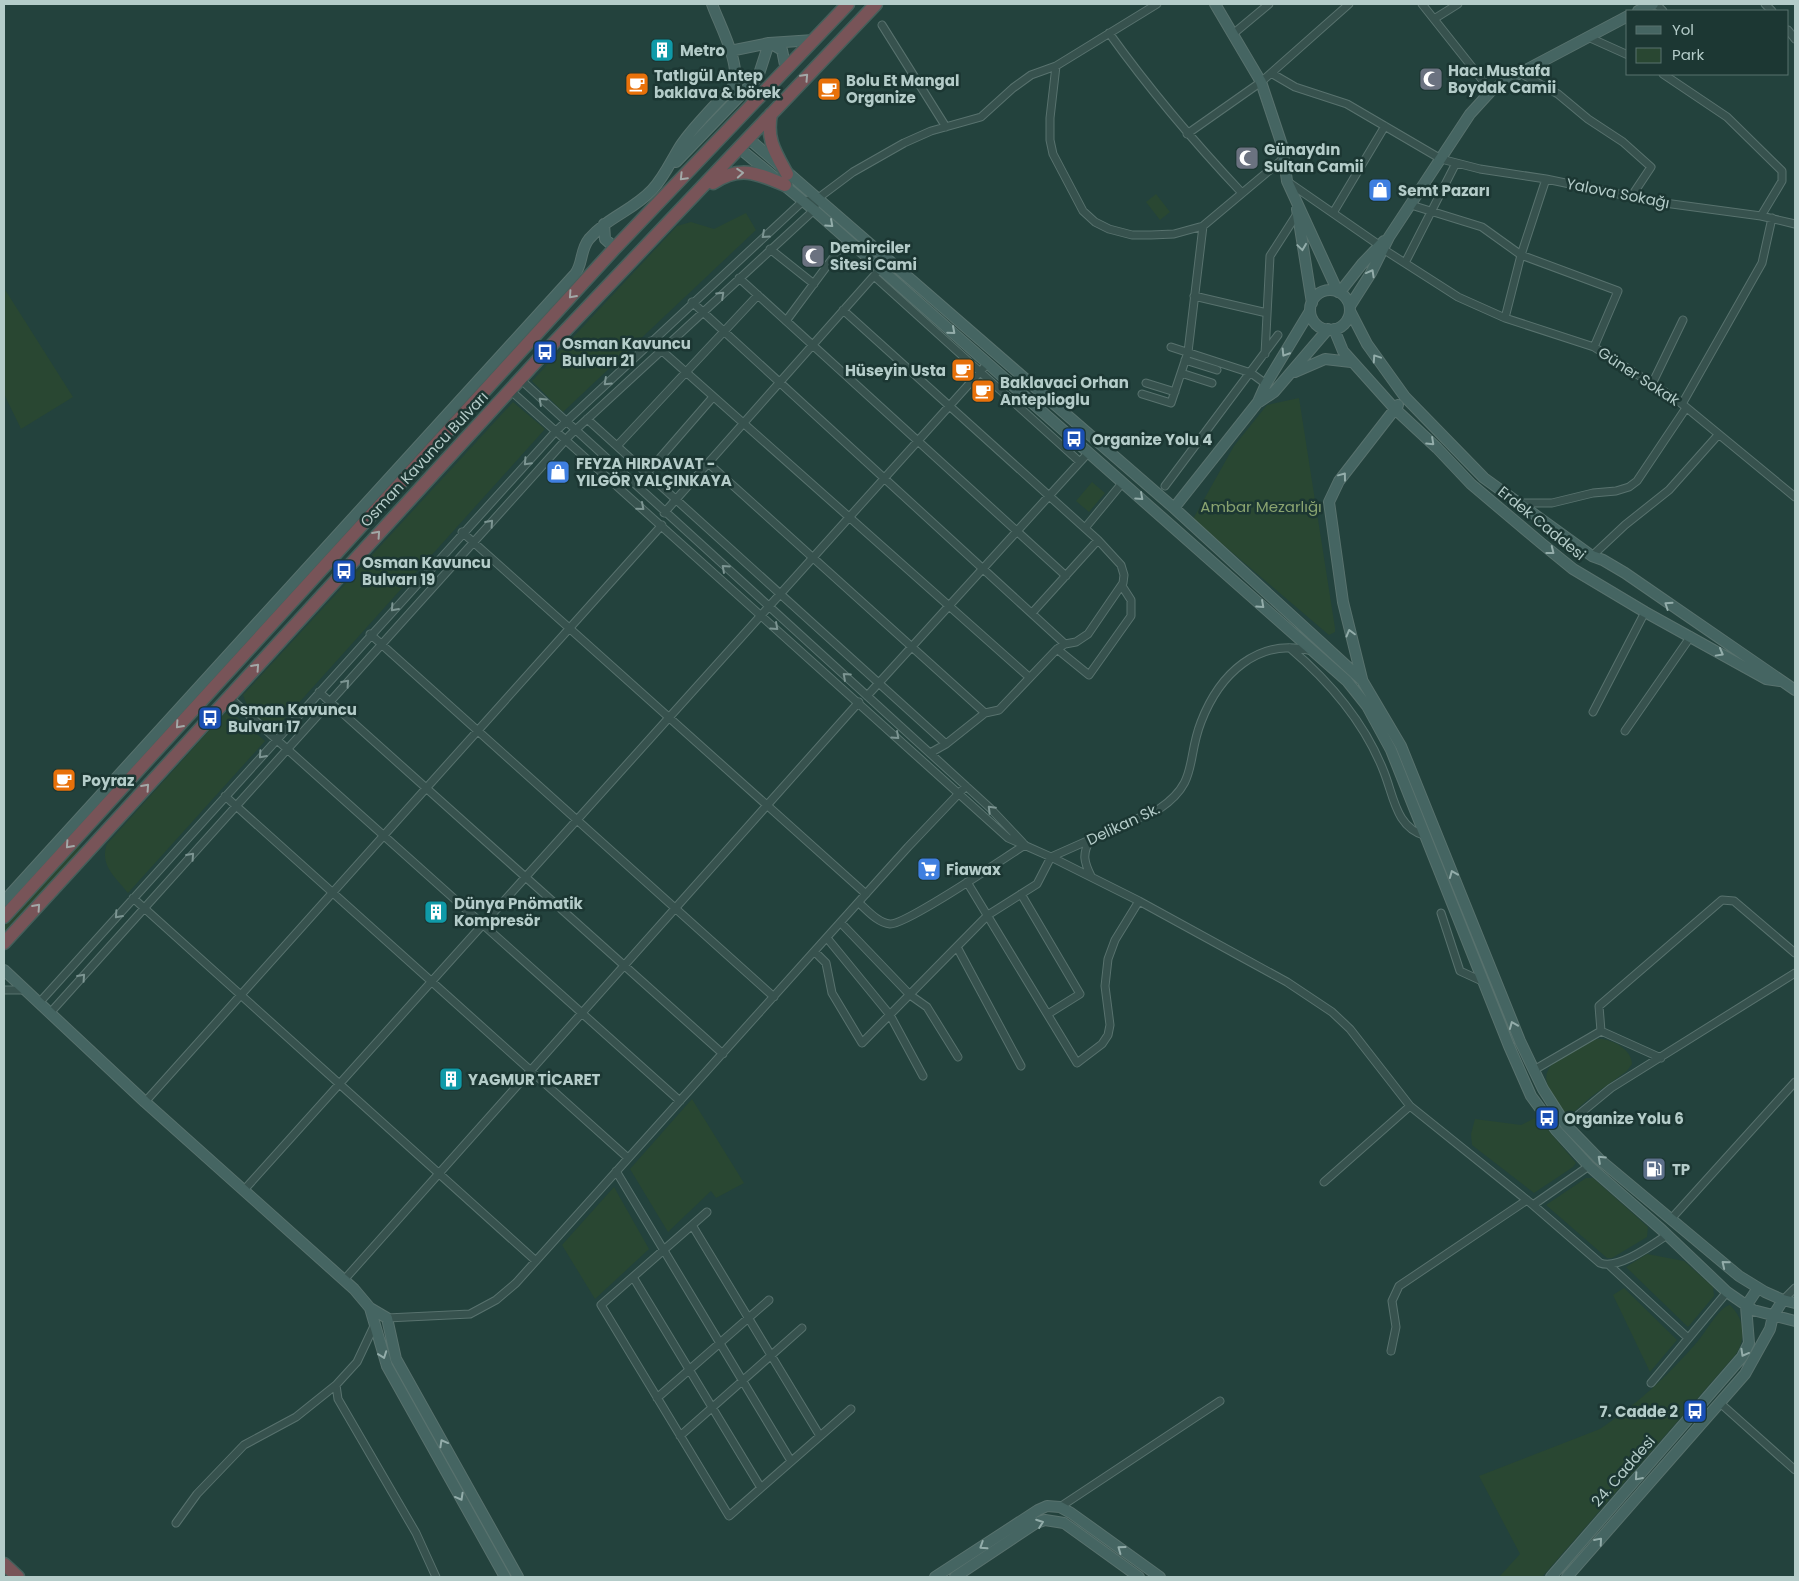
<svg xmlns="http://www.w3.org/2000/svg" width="1799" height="1581" viewBox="0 0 1799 1581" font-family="Poppins,sans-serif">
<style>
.green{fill:#294732}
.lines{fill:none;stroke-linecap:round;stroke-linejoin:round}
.street-casing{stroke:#58726e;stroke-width:9}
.secondary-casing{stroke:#58726e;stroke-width:12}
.highway-casing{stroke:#455f5b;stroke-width:15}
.street{stroke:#37524e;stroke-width:7}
.secondary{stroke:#456562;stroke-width:10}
.highway{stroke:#785458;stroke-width:12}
.oneway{stroke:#a2a8a7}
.oneway2{stroke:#93adaa}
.oneway3{stroke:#7c9592}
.labels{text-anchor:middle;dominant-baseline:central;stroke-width:5;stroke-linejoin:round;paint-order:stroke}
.poi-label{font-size:15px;font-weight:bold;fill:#b4ccc9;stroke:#1c3733;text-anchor:start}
.street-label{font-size:15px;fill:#b4ccc9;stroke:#1c3733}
.park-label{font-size:15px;fill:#8aa470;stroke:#1c3733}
</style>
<rect width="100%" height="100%" fill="#23423d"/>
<path class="green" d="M1156,194L1170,212L1160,220L1146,202Z
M746,213L756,230L563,412L532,381L677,226L691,222L714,229Z
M4,288L73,397L21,429L4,394Z
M1299,398L1335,628V632L1329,635L1193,519L1234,446L1267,405Z
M513,402L545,429L278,726C260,722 248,712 243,695Z
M1092,482L1105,493L1089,512L1076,501Z
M231,712L265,741L128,893C116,878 99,865 107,844L224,714Z
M78,845L82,848L4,934V927Z
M1598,1039C1611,1038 1632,1049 1632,1064L1627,1071L1592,1096L1568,1117C1549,1090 1530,1073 1569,1052C1578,1048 1588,1041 1598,1039Z
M692,1099L744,1183L716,1198L711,1191L668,1232L630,1169Z
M1537,1117L1576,1163L1573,1167L1534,1193L1472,1145L1471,1134L1475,1119L1521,1125Z
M1586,1178H1593L1648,1227L1647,1237L1612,1258H1607L1546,1205Z
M614,1187L649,1249L595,1299L562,1245Z
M1647,1254L1684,1261L1713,1287L1714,1296L1688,1327L1626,1267Z
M1624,1288L1677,1340L1650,1372L1613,1295Z
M1730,1305C1744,1319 1747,1337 1736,1354L1542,1577H1499L1520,1554L1479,1476L1600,1429C1637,1404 1669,1375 1698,1341C1705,1333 1720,1306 1730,1305Z"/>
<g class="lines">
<g class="street-casing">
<path id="street" d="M1422,4L1491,91
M1656,4L1663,11
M1765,4L1772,11
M1434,19L1458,4
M882,25L946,127
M1788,30L1795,39
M1109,33C1150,90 1194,142 1242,193
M1233,34L1269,4
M1588,37L1628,55
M1056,66L1050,118V140L1053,154L1083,211L1095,222L1109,229L1132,235H1151L1174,234L1203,226L1284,158
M1271,73L1295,87L1347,104L1441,159L1480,169L1546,179L1657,202L1761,216L1795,224
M1520,73L1558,94L1588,119L1623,142L1651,167L1631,197
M1663,74L1727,117L1782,171V181L1761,216
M1187,134L1261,82L1349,4
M1288,182L1379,245
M1411,205L1482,227L1521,255L1618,291L1594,347
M1333,213L1385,126
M770,249L814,284
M1383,249L1458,297L1505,318L1594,347L1676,399L1795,497
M1405,263L1456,163
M874,276L1080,462
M739,278L1066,576
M1194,296L1267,313
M692,302L1065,644
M843,310L1098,540L1121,565L1124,575L1123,583L1088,634L1076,642L1065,644L1057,649L999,710L985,713L946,744
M1505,318L1521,255L1546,179
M786,321L841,247
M651,341L1029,677
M1171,347L1251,373L1266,384
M1265,354L1270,256L1297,214
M1185,360L1217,370
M1181,373L1212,383
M520,379L990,808L1023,843
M1146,383L1175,392
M1652,384L1683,320
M510,390L1008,838L1051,857L1139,901L1287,982L1332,1012L1350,1029L1410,1106L1533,1205L1600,1263C1618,1270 1652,1245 1667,1235
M1142,394L1171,403L1188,352L1203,226
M1682,404L1762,263L1772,218
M587,419L946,744L930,753
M617,446L758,295
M708,463L985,713
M647,473L713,397
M1165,486L1278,335
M1518,503H1552L1593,493L1616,491L1629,487L1637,481L1686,408
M664,513L880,269
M1085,528L1123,482
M462,532L866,894
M1592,556L1625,525L1669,490L1718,435
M1032,613L1098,540
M370,634L774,997
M1290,648C1330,682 1365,723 1384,772C1394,797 1396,828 1426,836
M1057,649L1089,675L1131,616V600L1122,586
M319,692L723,1054
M867,696L1089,452
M229,697L680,1101
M1593,712L1645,612
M1625,731L1691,636
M225,796L628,1158
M1090,840C1082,854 1084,862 1091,876
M1051,857L1159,809C1199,782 1186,760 1201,722C1219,675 1258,636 1312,651
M967,882L1077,1063L1102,1044L1108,1035L1110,1025L1105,986L1108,959L1115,940L1139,901
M1021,894L1080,994L1048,1014
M133,898L536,1261
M859,903C867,910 878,923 890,924C906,925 1004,858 1025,845
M1441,913L1460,971L1484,982
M841,923L910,995L927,1007L958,1057
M827,938L890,1015L923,1076
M957,947L1021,1066
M815,952L826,963L832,993L862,1043L988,915L1037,884L1051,857
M4,990H25
M39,1003L556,431L803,201L817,199
M50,1013L570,435L814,210L817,199L853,172L904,143L931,131L981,117L1013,88L1031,75L1056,66L1157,4
M1601,1031L1599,1006L1722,900L1734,901L1795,953
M1601,1031L1661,1058
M1534,1070L1601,1031
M145,1102L662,525
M1566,1125L1611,1088L1795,973
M616,1171L791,1461
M1324,1182L1410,1106
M244,1190L988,363
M1533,1205L1589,1166
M707,1212L601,1305L729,1516L851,1409
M1671,1219L1795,1082
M692,1225L820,1436
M1609,1265L1688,1338
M633,1277L761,1488
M344,1280L859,702
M1783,1300L1795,1288
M387,1318L470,1314L496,1300L516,1283L908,847L966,786
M374,1326L357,1362L336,1385L338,1399L416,1533L436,1577
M1391,1351L1396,1327L1392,1301L1399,1286L1527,1200
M1651,1383L1727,1292
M657,1398L769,1300
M1720,1403L1795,1470
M680,1436L802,1328
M1060,1507L1220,1401
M176,1523L197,1494L244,1445L296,1417L336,1385"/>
</g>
<g class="secondary-casing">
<path id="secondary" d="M1215,4L1261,82L1282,145L1287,181L1338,292
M1638,11L1653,4
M770,43L782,50L786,70
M730,51L769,43L814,40
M748,138L1174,508L1362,680L1401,746L1520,1041L1543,1089L1566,1125L1599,1159L1739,1276L1765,1292L1783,1300L1795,1303
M739,148L814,210L1347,681L1367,706L1391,750L1509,1046L1531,1096L1556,1130L1589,1166L1662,1230L1727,1292L1753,1310L1795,1321
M676,162L758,77L769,43
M1297,209L1312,303
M604,224L605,239L615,248
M1310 310a20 20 0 1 1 40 0a20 20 0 1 1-40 0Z
M1340,292L1362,264L1384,241
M1350,306L1371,273L1389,237L1470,114L1491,91L1507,80L1628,16
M1350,311L1367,344L1405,397L1484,478L1592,556L1603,560L1625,573L1795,690
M1334,329L1343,351L1395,409L1437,448L1471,484L1541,543L1573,569L1645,612L1766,679L1780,681
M1295,372L1325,359L1351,362
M1259,402L1274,392L1328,329
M1174,508L1258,402L1266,384L1310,311
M1362,679L1343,602L1329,502L1339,481L1398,405
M4,901L575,274C583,264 580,250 589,239C609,216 632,211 652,190C664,177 670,163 679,148C688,133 718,101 732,88C744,69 719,24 712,4
M4,970L145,1102L354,1289L370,1308L387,1318L396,1359L518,1577
M370,1308L387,1366L505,1577
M935,1577L1038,1510L1047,1506L1060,1507L1071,1513L1160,1577
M955,1577L1036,1523L1045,1520L1064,1523L1139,1577
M1551,1577L1742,1357L1749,1343L1746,1306L1758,1288
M1567,1577L1745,1374L1770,1329L1773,1316L1783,1300"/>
</g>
<g class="highway-casing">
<path id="highway" d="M771,114C766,139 775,152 787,174
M713,183C740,165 757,173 785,185
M4,917L615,248L848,4
M4,943L545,352L876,4
M4,1564L18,1577"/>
</g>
<use href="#street" class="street"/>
<use href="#secondary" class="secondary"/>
<use href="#highway" class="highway"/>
</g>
<defs><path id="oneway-chevron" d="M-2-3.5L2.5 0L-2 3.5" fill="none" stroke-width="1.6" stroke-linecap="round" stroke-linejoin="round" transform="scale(1.25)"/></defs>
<g class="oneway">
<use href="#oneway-chevron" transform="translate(805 77) rotate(-47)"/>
<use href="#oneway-chevron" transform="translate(740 173) rotate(-4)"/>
<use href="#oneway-chevron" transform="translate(683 177) rotate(134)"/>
<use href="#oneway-chevron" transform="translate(572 295) rotate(132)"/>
<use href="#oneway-chevron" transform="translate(377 534) rotate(-48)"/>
<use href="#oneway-chevron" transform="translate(256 667) rotate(-48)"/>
<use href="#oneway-chevron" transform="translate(179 725) rotate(132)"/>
<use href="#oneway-chevron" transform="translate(146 787) rotate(-48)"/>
<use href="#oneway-chevron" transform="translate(69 845) rotate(132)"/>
<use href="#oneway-chevron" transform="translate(37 907) rotate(-48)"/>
</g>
<g class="oneway2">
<use href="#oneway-chevron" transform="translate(830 224) rotate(42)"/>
<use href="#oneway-chevron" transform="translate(1302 247) rotate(82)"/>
<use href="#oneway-chevron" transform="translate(1371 273) rotate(-61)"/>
<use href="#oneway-chevron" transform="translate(952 331) rotate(41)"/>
<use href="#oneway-chevron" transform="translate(1285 353) rotate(122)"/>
<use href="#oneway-chevron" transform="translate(1376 358) rotate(-124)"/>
<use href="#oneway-chevron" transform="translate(1431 442) rotate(43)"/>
<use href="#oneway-chevron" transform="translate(1343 476) rotate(-53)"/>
<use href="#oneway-chevron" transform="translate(1140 497) rotate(42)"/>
<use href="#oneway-chevron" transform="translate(1551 551) rotate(38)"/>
<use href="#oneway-chevron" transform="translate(1261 605) rotate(42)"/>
<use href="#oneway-chevron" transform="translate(1668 605) rotate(-146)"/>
<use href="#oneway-chevron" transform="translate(1350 633) rotate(-105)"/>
<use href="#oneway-chevron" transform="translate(1720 653) rotate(29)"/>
<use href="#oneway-chevron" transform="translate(1453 874) rotate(-112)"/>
<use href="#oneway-chevron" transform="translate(1513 1025) rotate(-112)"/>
<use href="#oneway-chevron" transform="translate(1601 1159) rotate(-137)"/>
<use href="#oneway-chevron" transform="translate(1725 1264) rotate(-141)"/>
<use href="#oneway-chevron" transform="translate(1744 1353) rotate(119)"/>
<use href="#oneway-chevron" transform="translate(383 1355) rotate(70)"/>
<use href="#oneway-chevron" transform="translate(443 1443) rotate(-119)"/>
<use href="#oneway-chevron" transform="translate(1638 1477) rotate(131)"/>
<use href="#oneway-chevron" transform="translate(460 1497) rotate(61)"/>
<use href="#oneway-chevron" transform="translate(1040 1523) rotate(-20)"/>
<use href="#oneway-chevron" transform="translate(1599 1541) rotate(-49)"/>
<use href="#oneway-chevron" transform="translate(983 1546) rotate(147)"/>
<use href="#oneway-chevron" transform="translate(1121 1549) rotate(-144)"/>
</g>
<g class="oneway3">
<use href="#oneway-chevron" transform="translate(765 235) rotate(138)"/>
<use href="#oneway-chevron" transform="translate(721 295) rotate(-43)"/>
<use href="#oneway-chevron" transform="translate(607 382) rotate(137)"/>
<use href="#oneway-chevron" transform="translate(542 401) rotate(-137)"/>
<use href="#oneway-chevron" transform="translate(527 462) rotate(133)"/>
<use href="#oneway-chevron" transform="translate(641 507) rotate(41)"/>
<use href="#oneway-chevron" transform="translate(490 523) rotate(-48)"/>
<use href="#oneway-chevron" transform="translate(725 568) rotate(-138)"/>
<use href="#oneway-chevron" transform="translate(394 608) rotate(132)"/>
<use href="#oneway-chevron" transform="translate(775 627) rotate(42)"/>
<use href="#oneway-chevron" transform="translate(846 676) rotate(-138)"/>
<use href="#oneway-chevron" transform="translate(346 683) rotate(-48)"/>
<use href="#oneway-chevron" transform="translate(896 736) rotate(42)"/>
<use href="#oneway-chevron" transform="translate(262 755) rotate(132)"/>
<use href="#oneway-chevron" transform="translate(991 809) rotate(-135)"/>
<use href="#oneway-chevron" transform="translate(191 856) rotate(-48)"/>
<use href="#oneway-chevron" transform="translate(118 915) rotate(132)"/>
<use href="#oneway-chevron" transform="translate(82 977) rotate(-48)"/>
</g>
<defs>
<g id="building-square" transform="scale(1.25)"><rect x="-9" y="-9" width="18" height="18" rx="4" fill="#0f9aa8" stroke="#1c3733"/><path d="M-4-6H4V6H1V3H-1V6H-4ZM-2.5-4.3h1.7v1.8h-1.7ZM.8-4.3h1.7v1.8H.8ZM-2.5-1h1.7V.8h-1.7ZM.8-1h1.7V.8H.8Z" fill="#fff"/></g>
<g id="mosque-square" transform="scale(1.25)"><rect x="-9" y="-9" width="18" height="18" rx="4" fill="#6b7280" stroke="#1c3733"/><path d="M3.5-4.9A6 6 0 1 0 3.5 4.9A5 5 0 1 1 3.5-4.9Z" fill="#fff"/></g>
<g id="cafe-square" transform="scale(1.25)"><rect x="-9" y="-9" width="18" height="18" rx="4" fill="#e8710a" stroke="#1c3733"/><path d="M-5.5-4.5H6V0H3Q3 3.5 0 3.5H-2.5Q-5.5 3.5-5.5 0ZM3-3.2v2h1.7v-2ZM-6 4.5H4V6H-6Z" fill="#fff"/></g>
<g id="shop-square" transform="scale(1.25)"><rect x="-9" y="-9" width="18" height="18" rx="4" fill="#3f7fe0" stroke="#1c3733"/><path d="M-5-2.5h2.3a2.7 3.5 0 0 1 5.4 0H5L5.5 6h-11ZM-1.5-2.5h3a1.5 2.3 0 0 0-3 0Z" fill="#fff"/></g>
<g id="bus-square" transform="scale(1.25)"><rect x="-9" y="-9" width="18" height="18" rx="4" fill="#1a4fb4" stroke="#1c3733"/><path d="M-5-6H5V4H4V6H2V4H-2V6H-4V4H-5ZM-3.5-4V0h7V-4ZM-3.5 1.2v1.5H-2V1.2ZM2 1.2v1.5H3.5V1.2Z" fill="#fff"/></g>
<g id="supermarket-square" transform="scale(1.25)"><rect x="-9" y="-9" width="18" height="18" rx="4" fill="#3f7fe0" stroke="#1c3733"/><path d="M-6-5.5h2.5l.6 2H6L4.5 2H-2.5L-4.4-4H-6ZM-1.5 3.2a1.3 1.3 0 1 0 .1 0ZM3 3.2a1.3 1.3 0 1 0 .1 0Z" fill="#fff"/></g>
<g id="fuel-square" transform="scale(1.25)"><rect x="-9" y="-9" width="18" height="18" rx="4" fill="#5c6f8a" stroke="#1c3733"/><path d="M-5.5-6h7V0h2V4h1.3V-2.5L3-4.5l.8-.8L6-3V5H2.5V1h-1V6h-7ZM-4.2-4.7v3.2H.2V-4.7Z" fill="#fff"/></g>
</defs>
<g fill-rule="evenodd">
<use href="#building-square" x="662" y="50"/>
<use href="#mosque-square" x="1431" y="79"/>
<use href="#cafe-square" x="637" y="84"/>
<use href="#cafe-square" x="829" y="89"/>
<use href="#mosque-square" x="1247" y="158"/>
<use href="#shop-square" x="1380" y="190"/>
<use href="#mosque-square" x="813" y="256"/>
<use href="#bus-square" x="545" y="352"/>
<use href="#cafe-square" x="963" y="370"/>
<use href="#cafe-square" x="983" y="391"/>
<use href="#bus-square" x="1074" y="439"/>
<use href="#shop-square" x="558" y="472"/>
<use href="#bus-square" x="344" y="571"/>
<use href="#bus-square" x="210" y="718"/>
<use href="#cafe-square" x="64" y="780"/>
<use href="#supermarket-square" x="929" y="869"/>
<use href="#building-square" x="436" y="912"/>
<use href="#building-square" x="451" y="1079"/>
<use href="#bus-square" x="1547" y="1118"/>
<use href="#fuel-square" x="1654" y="1169"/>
<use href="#bus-square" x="1695" y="1411"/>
</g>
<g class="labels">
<g class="poi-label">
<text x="680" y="50">Metro</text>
<text x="1448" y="70">Hacı Mustafa<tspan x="1448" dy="17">Boydak Camii</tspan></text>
<text x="654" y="75">Tatlıgül Antep<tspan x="654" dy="17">baklava &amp; börek</tspan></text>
<text x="846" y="80">Bolu Et Mangal<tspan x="846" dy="17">Organize</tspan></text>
<text x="1264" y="149">Günaydın<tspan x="1264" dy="17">Sultan Camii</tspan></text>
<text x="1398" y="190">Semt Pazarı</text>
<text x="830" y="247">Demirciler<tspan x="830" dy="17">Sitesi Cami</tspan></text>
<text x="562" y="343">Osman Kavuncu<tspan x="562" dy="17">Bulvarı 21</tspan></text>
<text x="946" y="370" text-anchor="end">Hüseyin Usta</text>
<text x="1000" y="382">Baklavaci Orhan<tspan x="1000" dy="17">Anteplioglu</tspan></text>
<text x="1092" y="439">Organize Yolu 4</text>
<text x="576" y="463">FEYZA HIRDAVAT -<tspan x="576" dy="17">YILGÖR YALÇINKAYA</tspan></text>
<text x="362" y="562">Osman Kavuncu<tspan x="362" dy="17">Bulvarı 19</tspan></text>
<text x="228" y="709">Osman Kavuncu<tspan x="228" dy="17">Bulvarı 17</tspan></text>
<text x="82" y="780">Poyraz</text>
<text x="946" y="869">Fiawax</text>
<text x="454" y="903">Dünya Pnömatik<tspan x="454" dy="17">Kompresör</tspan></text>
<text x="468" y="1079">YAGMUR TİCARET</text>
<text x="1564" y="1118">Organize Yolu 6</text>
<text x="1672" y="1169">TP</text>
<text x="1678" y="1411" text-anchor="end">7. Cadde 2</text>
</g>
<g class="street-label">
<text transform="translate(1618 193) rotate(11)">Yalova Sokağı</text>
<text transform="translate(1639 376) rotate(33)">Güner Sokak</text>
<text transform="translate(424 459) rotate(-47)">Osman Kavuncu Bulvarı</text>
<text transform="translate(1542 523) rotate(39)">Erdek Caddesi</text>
<text transform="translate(1123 824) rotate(-25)">Delikan Sk.</text>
<text transform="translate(1623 1471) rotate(-49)">24. Caddesi</text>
</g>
<g class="park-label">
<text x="1261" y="506">Ambar Mezarlığı</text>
</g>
</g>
<rect width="1799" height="1581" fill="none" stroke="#b4ccc9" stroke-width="10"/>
<rect x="1626" y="10" width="162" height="65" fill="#1c3733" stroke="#59736f"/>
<rect x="1636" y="26" width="25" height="8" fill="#456562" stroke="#59736f"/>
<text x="1672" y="35" font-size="15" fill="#b4ccc9">Yol</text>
<rect x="1636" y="48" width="25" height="15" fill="#294732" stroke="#59736f"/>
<text x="1672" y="60" font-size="15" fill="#b4ccc9">Park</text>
</svg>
